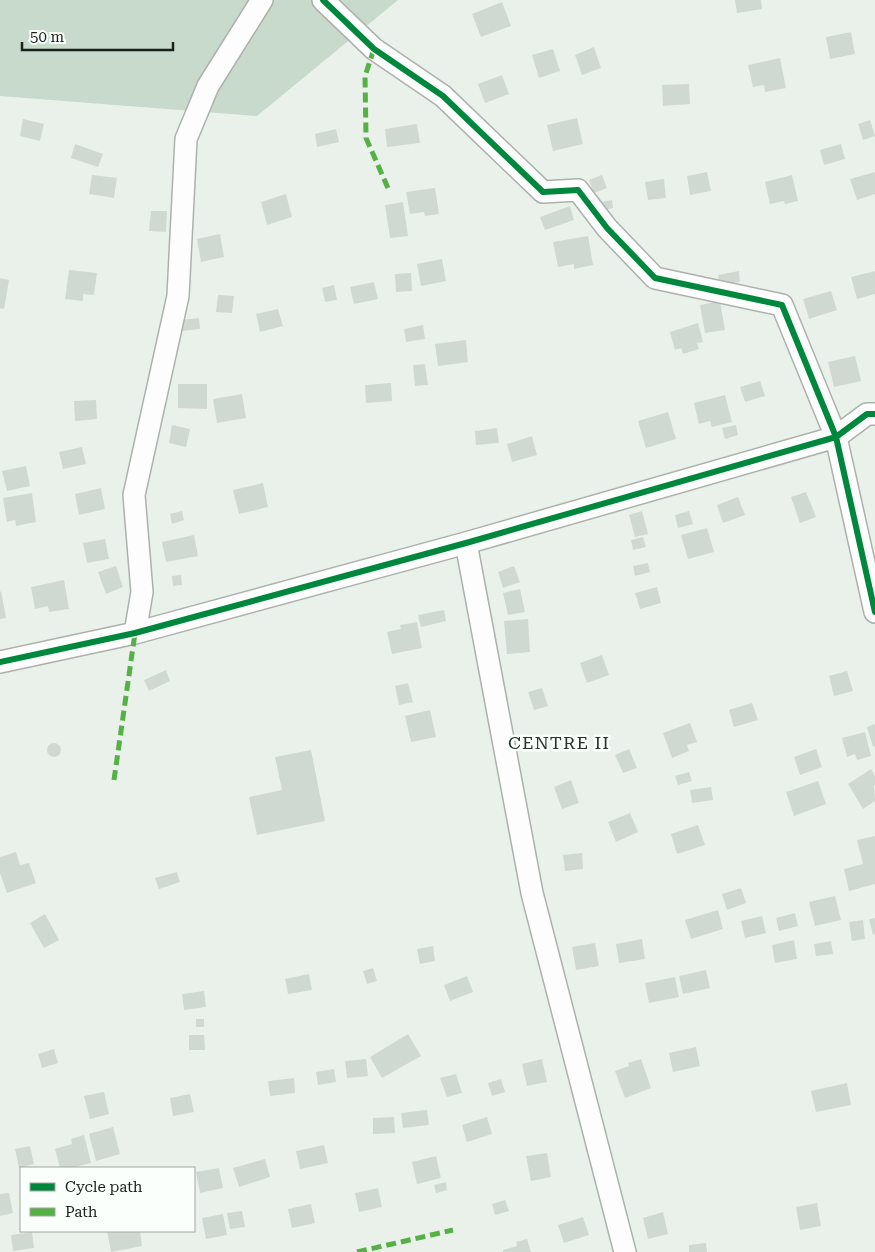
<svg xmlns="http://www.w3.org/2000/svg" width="875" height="1252" viewBox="0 0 875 1252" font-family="'Roboto Serif',serif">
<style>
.green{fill:#c7dacb}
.building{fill:#d0d9d1}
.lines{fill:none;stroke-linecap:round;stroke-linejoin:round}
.street-casing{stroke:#acb1ad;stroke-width:24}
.street{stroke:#fcfdfc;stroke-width:21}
.quiet{stroke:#55b145;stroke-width:5;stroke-dasharray:10 5;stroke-linecap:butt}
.cycleway-casing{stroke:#fafffb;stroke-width:9}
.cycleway{stroke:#00873e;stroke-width:6}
.labels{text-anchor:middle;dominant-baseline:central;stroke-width:5;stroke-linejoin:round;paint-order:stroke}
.neighbourhood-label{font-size:18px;letter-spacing:1px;fill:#2a342d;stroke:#fafffb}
</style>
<rect width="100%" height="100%" fill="#eaf1eb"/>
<path class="green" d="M0,0H398L257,116L0,96Z"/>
<path class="building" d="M735,0H761L762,9L737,13Z
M502,2L511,26L481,37L472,14Z
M851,32L855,54L830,59L826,37Z
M594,47L601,68L582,75L575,55Z
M553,49L560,71L539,78L532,55Z
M780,58L786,88L765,92L764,85L753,87L748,65Z
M502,75L509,94L485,103L478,84Z
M689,84L690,104L663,106L662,85Z
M577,118L583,144L553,151L547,125Z
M23,119L44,124L40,141L20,136Z
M870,120L875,136L863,140L858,124Z
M417,124L420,143L387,147L385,129Z
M336,129L339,142L317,147L315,134Z
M75,144L103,154L98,167L71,158Z
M841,144L845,159L824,165L820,150Z
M707,172L711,191L690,195L687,176Z
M875,172V194L857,200L850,179Z
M92,175L117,178L114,198L89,194Z
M602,175L607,188L594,193L589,180Z
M792,175L798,201L785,204L784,201L770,204L765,182Z
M664,179L666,198L648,200L645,182Z
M435,188L439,214L425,216L424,212L410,214L406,192Z
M286,194L292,217L267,225L261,202Z
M612,200L613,208L598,211L596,203Z
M403,202L408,236L390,238L385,205Z
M570,206L574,220L545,230L540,217Z
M151,211H167L166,232L149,231Z
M220,234L224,257L201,262L197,239Z
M588,236L593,265L574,269V264L558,267L553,242Z
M442,259L446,281L421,286L417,264Z
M69,270L97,273L94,295L83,294V301L65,299Z
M739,271L740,282L720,285L718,275Z
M875,271V294L857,299L851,277Z
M411,273L412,291L396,292L395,274Z
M0,278L9,280L4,309L0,308Z
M374,282L378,299L354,304L350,287Z
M334,285L337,300L325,302L322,288Z
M831,291L837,310L809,319L803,299Z
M218,295L234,296L232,313L216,312Z
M720,301L725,330L705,333L700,305Z
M278,309L283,326L260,332L256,314Z
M199,318L200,329L182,331L181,320Z
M698,323L703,342L697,343L699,349L683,354L681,348L675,350L670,332Z
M423,325L425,339L406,342L404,329Z
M466,340L468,362L438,366L435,344Z
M855,356L861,381L834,387L828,362Z
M425,364L428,385L415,386L413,365Z
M760,381L765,396L745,402L740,387Z
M391,383L392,401L366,403L365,385Z
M178,384H207V409L178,408Z
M242,394L246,418L217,423L213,399Z
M725,395L732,422L712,427L710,421L699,424L694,403Z
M96,400L97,419L75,421L74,401Z
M668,412L676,439L646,448L638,421Z
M172,425L190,429L186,447L169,443Z
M736,425L738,435L725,439L722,428Z
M497,428L499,443L476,445L475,431Z
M532,436L537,455L512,462L507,444Z
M82,447L86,464L63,469L59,452Z
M26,466L30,486L7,491L2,471Z
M263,483L268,507L239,514L233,490Z
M101,488L105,509L79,515L75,494Z
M806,492L816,517L800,523L791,497Z
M32,493L36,522L16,526L15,520L7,522L3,498Z
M738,497L745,515L723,523L717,505Z
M182,511L184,520L172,524L170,514Z
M642,511L648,534L635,537L629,515Z
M689,511L693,524L678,528L675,515Z
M707,528L714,552L688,559L681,535Z
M194,535L198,556L166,562L162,542Z
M643,537L646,547L633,550L631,540Z
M105,539L109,559L87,563L83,543Z
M648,563L650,572L635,576L633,566Z
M116,566L123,587L106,594L98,572Z
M514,566L520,582L503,588L498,572Z
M181,575L182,585L173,586L172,576Z
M64,580L69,609L49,612L48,606L35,609L31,587Z
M657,587L661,603L640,609L635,593Z
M520,589L525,612L508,615L503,593Z
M1,591L6,618L0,619V592Z
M444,610L446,621L421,627L418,615Z
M528,619L530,652L507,654L504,621Z
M417,622L422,648L392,654L387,632L401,629L400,625Z
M602,655L609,675L587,683L580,663Z
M166,670L170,681L149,691L144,680Z
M847,671L853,691L834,696L829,676Z
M408,683L413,702L399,705L395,686Z
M542,688L548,706L534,710L528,692Z
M752,703L758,720L734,727L729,710Z
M430,710L436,737L411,742L405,716Z
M690,723L697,742L687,745L689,751L672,758L663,733Z
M875,724V746L873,747L867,727Z
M865,732L871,756L857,760L855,754L847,757L842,738Z
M47 750a7 7 0 1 1 14 0a7 7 0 1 1-14 0Z
M629,749L637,768L623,773L615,755Z
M816,749L822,767L800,775L794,757Z
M311,750L325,821L257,835L249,797L282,790L275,757Z
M871,769L875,776V785L874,786L875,801L863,809L848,784Z
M689,772L692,781L678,785L675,776Z
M571,780L579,803L562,809L554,787Z
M818,781L826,804L794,816L786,792Z
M711,787L713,800L692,803L690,790Z
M630,813L638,832L616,842L608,822Z
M698,825L705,845L677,854L671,834Z
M875,836V884L849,891L844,869L863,864L857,840Z
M16,852L20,865L29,863L36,883L7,893L0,873V857Z
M582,853L583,869L565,871L563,855Z
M177,872L180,882L159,889L155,878Z
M741,888L746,903L727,910L722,894Z
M835,896L841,920L815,926L809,902Z
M718,910L723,929L691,939L685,920Z
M795,913L798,926L779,931L776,918Z
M45,914L59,940L44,948L30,923Z
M762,916L766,933L745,938L741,921Z
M875,918V934L873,935L869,919Z
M863,920L865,939L852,941L849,922Z
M642,939L645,959L619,963L616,944Z
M794,940L797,959L775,963L772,945Z
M831,941L833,954L816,956L814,944Z
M595,943L599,966L576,970L572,947Z
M433,946L435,961L420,964L417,949Z
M373,968L377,981L367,984L363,971Z
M706,970L710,988L683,994L679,976Z
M309,974L312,990L288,994L285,979Z
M467,976L473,992L450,1001L444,985Z
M675,977L679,997L649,1003L645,983Z
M204,991L206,1007L184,1010L182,994Z
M196,1019H204V1027H196Z
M408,1034L421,1056L382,1078L370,1057Z
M189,1035H204L205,1050H189Z
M696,1047L700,1066L673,1072L669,1053Z
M54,1049L58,1063L42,1068L38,1054Z
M366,1059L368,1076L347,1078L345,1061Z
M542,1059L547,1082L527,1086L522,1064Z
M641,1059L651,1088L625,1098L615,1071L629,1066L628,1063Z
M334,1069L336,1082L318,1085L316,1072Z
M456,1074L462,1093L447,1097L440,1078Z
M294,1078L295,1093L270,1096L268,1081Z
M501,1079L505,1092L492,1096L488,1083Z
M847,1083L851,1105L816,1112L811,1091Z
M104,1092L109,1114L90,1119L84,1096Z
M190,1094L194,1112L173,1116L170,1098Z
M427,1110L429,1125L403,1128L401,1113Z
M394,1117L395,1133L373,1134V1118Z
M487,1117L492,1134L467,1142L462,1125Z
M113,1127L120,1154L96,1161L89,1134Z
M84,1135L91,1163L71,1168H60L55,1149L72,1144L71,1139Z
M324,1145L328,1163L300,1169L296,1151Z
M30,1146L34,1164L19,1168L15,1149Z
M547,1153L551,1177L531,1181L526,1156Z
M436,1156L441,1178L417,1184L412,1162Z
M265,1159L270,1177L239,1187L233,1168Z
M219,1168L223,1188L200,1193L196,1172Z
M446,1182L447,1190L436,1193L434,1185Z
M378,1188L382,1207L359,1212L355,1193Z
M9,1193L13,1213L0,1216V1194Z
M505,1200L509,1211L495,1215L492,1204Z
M817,1203L821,1226L800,1230L796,1207Z
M311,1204L315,1223L292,1228L288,1209Z
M242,1211L245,1227L230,1229L227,1213Z
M663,1212L668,1234L648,1239L643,1218Z
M223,1214L227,1235L206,1239L202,1218Z
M583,1217L589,1235L564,1243L558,1225Z
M107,1231H140L142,1246L111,1252Z
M32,1232L34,1248L13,1251L11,1235Z
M527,1239L531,1252H503V1250L517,1246L516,1242Z
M706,1243L707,1252H689V1245Z"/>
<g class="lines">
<g class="street-casing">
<path id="street" d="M323,0L374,49L443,96L543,192L578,190L607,228L655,278L782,305L836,437L875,612
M466,543L532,893L625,1252
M135,633L142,592L134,495L178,296L186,139L208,86L262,0
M0,662L135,633L466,543L836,437L867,414H875"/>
</g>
<use href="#street" class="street"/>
<path class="quiet" d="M374,49L365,76L366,138L388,188
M114,780L135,633
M357,1252L453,1230"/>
<g class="cycleway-casing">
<path id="cycleway" d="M323,0L374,49L443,96L543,192L578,190L607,228L655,278L782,305L836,437L875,612
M0,662L135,633L466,543L836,437L867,414H875"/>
</g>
<use href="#cycleway" class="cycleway"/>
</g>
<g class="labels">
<g class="neighbourhood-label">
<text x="559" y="742">CENTRE II</text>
</g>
</g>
<rect x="20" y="1167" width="175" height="65" fill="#fafffb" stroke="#a1a6a2"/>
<rect x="30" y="1183" width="25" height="8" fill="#00873e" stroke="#a1a6a2"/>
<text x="65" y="1192" font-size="15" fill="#1c201c">Cycle path</text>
<rect x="30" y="1208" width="25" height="8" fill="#55b145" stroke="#a1a6a2"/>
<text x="65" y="1217" font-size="15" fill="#1c201c">Path</text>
<path d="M22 42v8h151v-8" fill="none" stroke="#1c201c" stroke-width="2.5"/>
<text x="30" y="42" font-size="15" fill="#1c201c" stroke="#fafffb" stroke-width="4" paint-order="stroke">50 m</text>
</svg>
